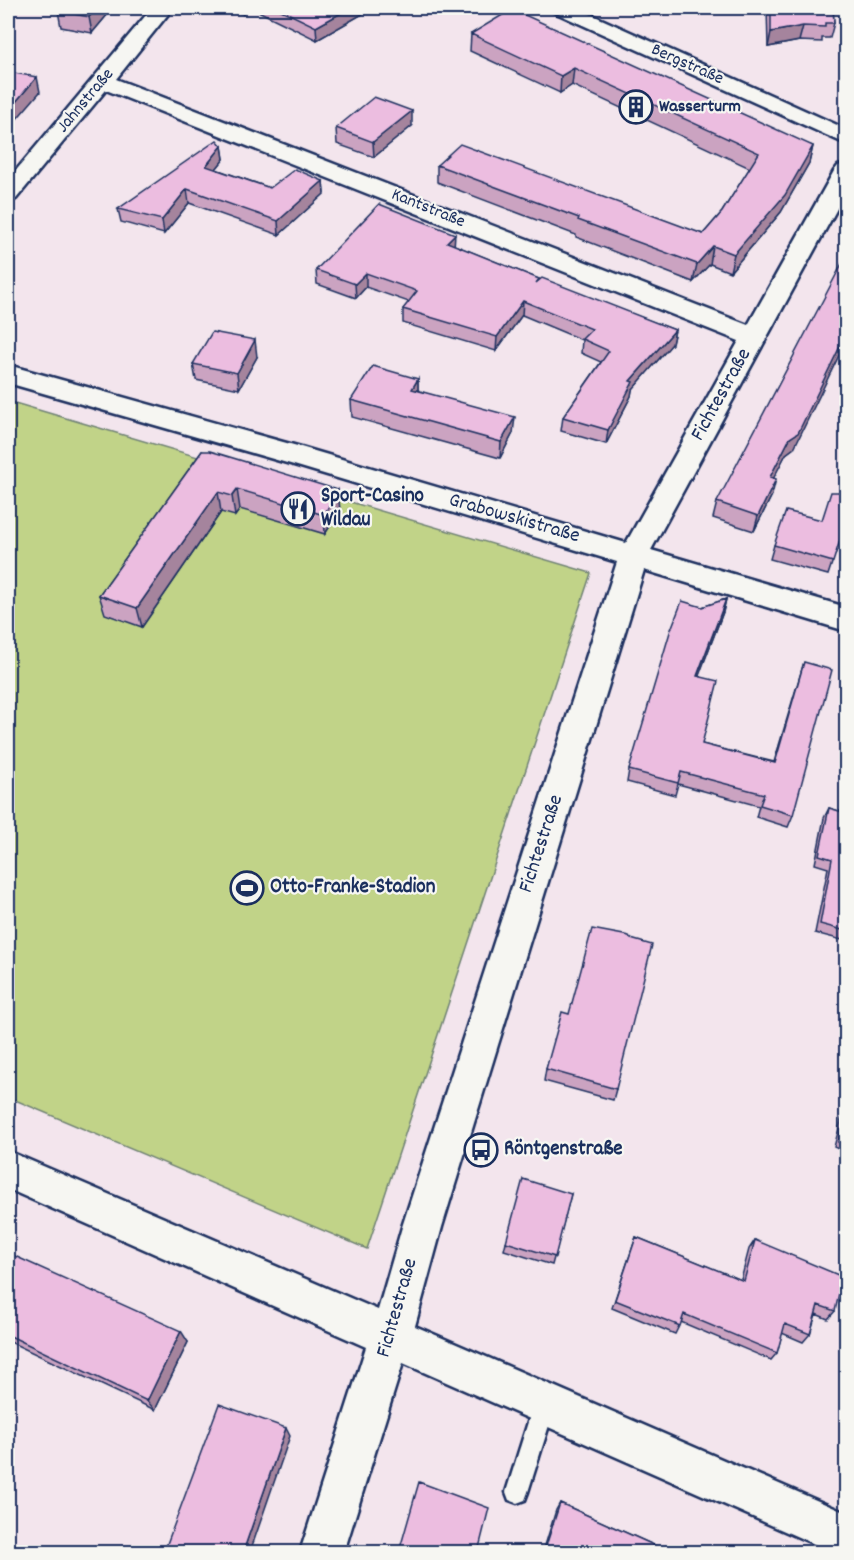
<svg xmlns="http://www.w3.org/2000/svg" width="854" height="1560" viewBox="0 0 854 1560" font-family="Dekko,sans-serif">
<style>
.green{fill:#c1d388;stroke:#6e8173;stroke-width:1.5}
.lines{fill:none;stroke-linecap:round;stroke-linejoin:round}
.lane-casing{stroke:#1b2f5e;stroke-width:5}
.street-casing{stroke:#1b2f5e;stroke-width:5}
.secondary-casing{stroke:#1b2f5e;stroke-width:5}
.lane{fill:#f6f6f2;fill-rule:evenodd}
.street{fill:#f6f6f2;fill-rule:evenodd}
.secondary{fill:#f6f6f2;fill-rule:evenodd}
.wall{fill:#cba3c1;stroke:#1b2f5e;stroke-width:1.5}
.shaded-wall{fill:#a5849d;stroke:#1b2f5e;stroke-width:1.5}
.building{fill:#ecbde0;stroke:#1b2f5e;stroke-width:1.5}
.labels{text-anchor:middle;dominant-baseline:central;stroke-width:4.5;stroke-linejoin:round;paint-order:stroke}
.far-street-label{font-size:18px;fill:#1b2f5e;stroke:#f6f6f2}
.far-poi-label{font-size:18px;font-weight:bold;fill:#1b2f5e;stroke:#f6f6f2;text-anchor:start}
.street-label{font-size:21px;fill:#1b2f5e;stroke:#f6f6f2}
.poi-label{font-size:21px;font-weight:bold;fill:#1b2f5e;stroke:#f6f6f2;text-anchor:start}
</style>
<rect width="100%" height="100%" fill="#f3e5ed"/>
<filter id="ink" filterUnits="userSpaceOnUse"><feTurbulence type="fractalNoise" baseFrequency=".0167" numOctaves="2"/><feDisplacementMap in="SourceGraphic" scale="12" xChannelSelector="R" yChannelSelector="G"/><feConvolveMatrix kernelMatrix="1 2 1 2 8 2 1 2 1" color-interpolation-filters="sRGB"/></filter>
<g filter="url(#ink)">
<path class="green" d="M8,401L591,573L367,1249L8,1097Z"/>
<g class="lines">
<g class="lane-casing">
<path id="lane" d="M545,1392L553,1395L556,1403L528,1492L525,1500L517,1503L509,1500L506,1492L534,1403L537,1395Z"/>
</g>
<g class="street-casing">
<path id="street" d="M152,8H173L116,79L748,325L834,171L838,166L846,164V192L651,550L846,607V631L644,570L442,1227L415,1326L846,1513V1552L830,1551L403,1363L344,1552H300L366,1347L8,1189V1151L378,1310L402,1227L617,562L294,465L8,383V365L301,447L626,543L739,341L106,90L16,199L8,201V180Z"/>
</g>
<g class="secondary-casing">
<path id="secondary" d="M551,8H577L846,129V144L554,12Z"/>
</g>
<use href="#lane" class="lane"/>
<use href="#street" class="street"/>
<use href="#secondary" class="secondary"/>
</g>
<path class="wall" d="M113,8L92,33L61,27L58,11Z
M206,8H248L243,14Z
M252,8H373L317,40Z
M767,8H833L834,23L830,38H822V42L799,41L768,47Z
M471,34L813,146L809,163L781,212L730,272L710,264L693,282L576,237V235L437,182V165L703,234L722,212L750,168L572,85L560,93L470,51Z
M412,126L374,157L337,144L336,128Z
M222,146L224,159L216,169L270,188L323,181L324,194L279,235L189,203L164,234L121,222L118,209Z
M454,245L539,279L675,330L672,344L632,390L631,396L606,444L561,431L563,417L601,362L581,353L582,340L522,315L496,351L403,323V309L409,302L366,287L356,298L317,284L316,270Z
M257,357L239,389L196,380L193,364Z
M418,379V390L513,433L500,458L352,417L351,400Z
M794,448L786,454L773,478L772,495L754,531L713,518L717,502Z
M202,451L340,510L325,534L240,509L235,516L221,512L142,627L105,614L99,595Z
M846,493V547L838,545L828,575L770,559L774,545L822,520Z
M726,599L723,612L698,677L702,744L774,762L804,662L793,815L788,827L756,817L759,806L678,784L675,795L627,782L629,770L702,607Z
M829,808L846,813V941L815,933L828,868L815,864L824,818Z
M631,939L616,1089L613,1100L544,1081L546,1069L569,1014Z
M846,1106V1152L834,1147L844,1109Z
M571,1194L552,1265L504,1250L506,1242Z
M636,1237L741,1280L749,1249L755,1240L835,1311L828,1319L816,1314L810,1334L803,1342L782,1333L777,1353L771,1360L681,1322L675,1334L612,1308Z
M8,1253L188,1342L155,1410L8,1341Z
M560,1503L669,1552H543L556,1510Z"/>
<path class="shaded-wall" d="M97,8H113L92,33L89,17Z
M243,8H248L243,14Z
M350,8H373L317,40L316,27Z
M803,26L799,41L768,47L771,32Z
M574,68L572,85L560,93L561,76Z
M37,77L40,92L8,129V111Z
M412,111V126L374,157L373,142Z
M222,146L224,159L208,179L206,166Z
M813,146L809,163L781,212L730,272L734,254Z
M323,181L324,194L279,235L278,221Z
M187,189L189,203L164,234L162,220Z
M455,234L454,248L447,242Z
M713,246L710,264L693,282L697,264Z
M366,273V287L356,298L355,284Z
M523,301L522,315L496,351L497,337Z
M675,330L672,344L632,390L631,396L606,444L608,430L630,381Z
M846,334V341L794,448L786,454L766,493L770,477L790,438Z
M255,340L257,357L239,389L237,373Z
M418,379V395L412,389Z
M515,417L513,433L500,458L501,442Z
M776,479L772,495L754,531L758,516Z
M237,489L240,509L235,516L232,496Z
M338,490L340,510L325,534L324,515Z
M218,492L221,512L142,627L137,608Z
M726,599L723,612L694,689L697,676Z
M181,1331L188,1342L155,1410L147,1401Z
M286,1428L290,1436L250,1552H243Z"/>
<path class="building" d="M61,8H97L89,17L58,11Z
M277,8H350L316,27Z
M771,8H833L834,23H825V27L803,26L771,32Z
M509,11H516L813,146L785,195L734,254L713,246L697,264L578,220L579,218L437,165L460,144L703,234L722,212L759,153L574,68L561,76L471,34Z
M8,72L37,77L8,111Z
M374,97L412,111L373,142L336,128Z
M217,140L222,146L206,166L270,188L295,169L323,181L278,221L187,189L162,220L118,209Z
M379,204L455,234L447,242L539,279L536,283L542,278L675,330L630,381L633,382L608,430L563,417L609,351L582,339L592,329L523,301L497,337L403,309L417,291L366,273L355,284L316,270Z
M846,256V334L798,433L790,438L770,477L776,479L758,516L717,502Z
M212,332L255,340L237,373L193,364Z
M373,366L418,379L412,389L515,417L501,442L351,400Z
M202,451H210L338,490L324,515L237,489L232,496L218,492L137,608L99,595Z
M831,492H843L846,493V532L843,531L833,562L774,545L786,511L822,520Z
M726,599L697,676L718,681L702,744L775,763L804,662L832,670L793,815L760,805L764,794L681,772L678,783L629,770L670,632L682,601L702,607Z
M829,808L846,813V931L820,924L832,859L819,855Z
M592,929L629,936L631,939L652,945L616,1089L546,1069L562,1012L569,1014Z
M846,1109V1145L838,1142Z
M523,1179L571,1194L555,1257L506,1242Z
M636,1237L744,1281L755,1240L843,1277L835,1311L818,1305L810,1334L785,1324L777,1353L684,1314L680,1326L615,1300Z
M8,1253L181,1331L147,1401L8,1335Z
M219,1404L286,1428L243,1552H164Z
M419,1482L489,1508L478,1552H399Z
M560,1503L669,1552H544Z"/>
</g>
<defs>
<g id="building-ring" transform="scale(1.725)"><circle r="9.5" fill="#f6f6f2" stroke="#1b2f5e" stroke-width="1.5"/><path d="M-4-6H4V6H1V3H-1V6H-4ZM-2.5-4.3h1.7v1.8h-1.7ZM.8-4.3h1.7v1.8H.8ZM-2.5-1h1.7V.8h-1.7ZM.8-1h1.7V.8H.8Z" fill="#1b2f5e"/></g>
<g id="restaurant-ring" transform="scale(1.725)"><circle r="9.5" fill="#f6f6f2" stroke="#1b2f5e" stroke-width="1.5"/><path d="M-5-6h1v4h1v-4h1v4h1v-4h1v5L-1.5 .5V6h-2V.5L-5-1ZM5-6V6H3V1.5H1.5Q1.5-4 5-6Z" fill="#1b2f5e"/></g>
<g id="stadium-ring" transform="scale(1.725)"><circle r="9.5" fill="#f6f6f2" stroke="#1b2f5e" stroke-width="1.5"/><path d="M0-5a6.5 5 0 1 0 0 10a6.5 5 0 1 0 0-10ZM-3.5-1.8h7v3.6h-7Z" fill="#1b2f5e"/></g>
<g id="bus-ring" transform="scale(1.725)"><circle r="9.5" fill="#f6f6f2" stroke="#1b2f5e" stroke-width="1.5"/><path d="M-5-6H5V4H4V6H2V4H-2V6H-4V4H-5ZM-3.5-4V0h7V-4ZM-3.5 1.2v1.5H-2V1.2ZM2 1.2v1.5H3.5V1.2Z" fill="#1b2f5e"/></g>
</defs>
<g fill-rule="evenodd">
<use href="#building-ring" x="636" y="107"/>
<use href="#restaurant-ring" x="298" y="509"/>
<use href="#stadium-ring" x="247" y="888"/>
<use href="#bus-ring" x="481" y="1150"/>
</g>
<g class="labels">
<g class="far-street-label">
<text transform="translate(687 65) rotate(24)">Bergstraße</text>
<text transform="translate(86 101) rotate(-50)">Jahnstraße</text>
<text transform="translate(428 209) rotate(22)">Kantstraße</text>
</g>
<g class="far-poi-label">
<text x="659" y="107">Wasserturm</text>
</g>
<g class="street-label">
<text transform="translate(722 395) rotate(-61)">Fichtestraße</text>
<text transform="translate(514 519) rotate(16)">Grabowskistraße</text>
<text transform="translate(542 844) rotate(-72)">Fichtestraße</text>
<text transform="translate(398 1308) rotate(-74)">Fichtestraße</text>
</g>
<g class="poi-label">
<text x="321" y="497">Sport-Casino<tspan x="321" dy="24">Wildau</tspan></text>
<text x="270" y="888">Otto-Franke-Stadion</text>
<text x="504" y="1150">Röntgenstraße</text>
</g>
</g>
<rect width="854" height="1560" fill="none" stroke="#f6f6f2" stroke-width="30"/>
<rect x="15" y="15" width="824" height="1530" fill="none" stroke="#1b2f5e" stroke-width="2" filter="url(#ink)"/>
</svg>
